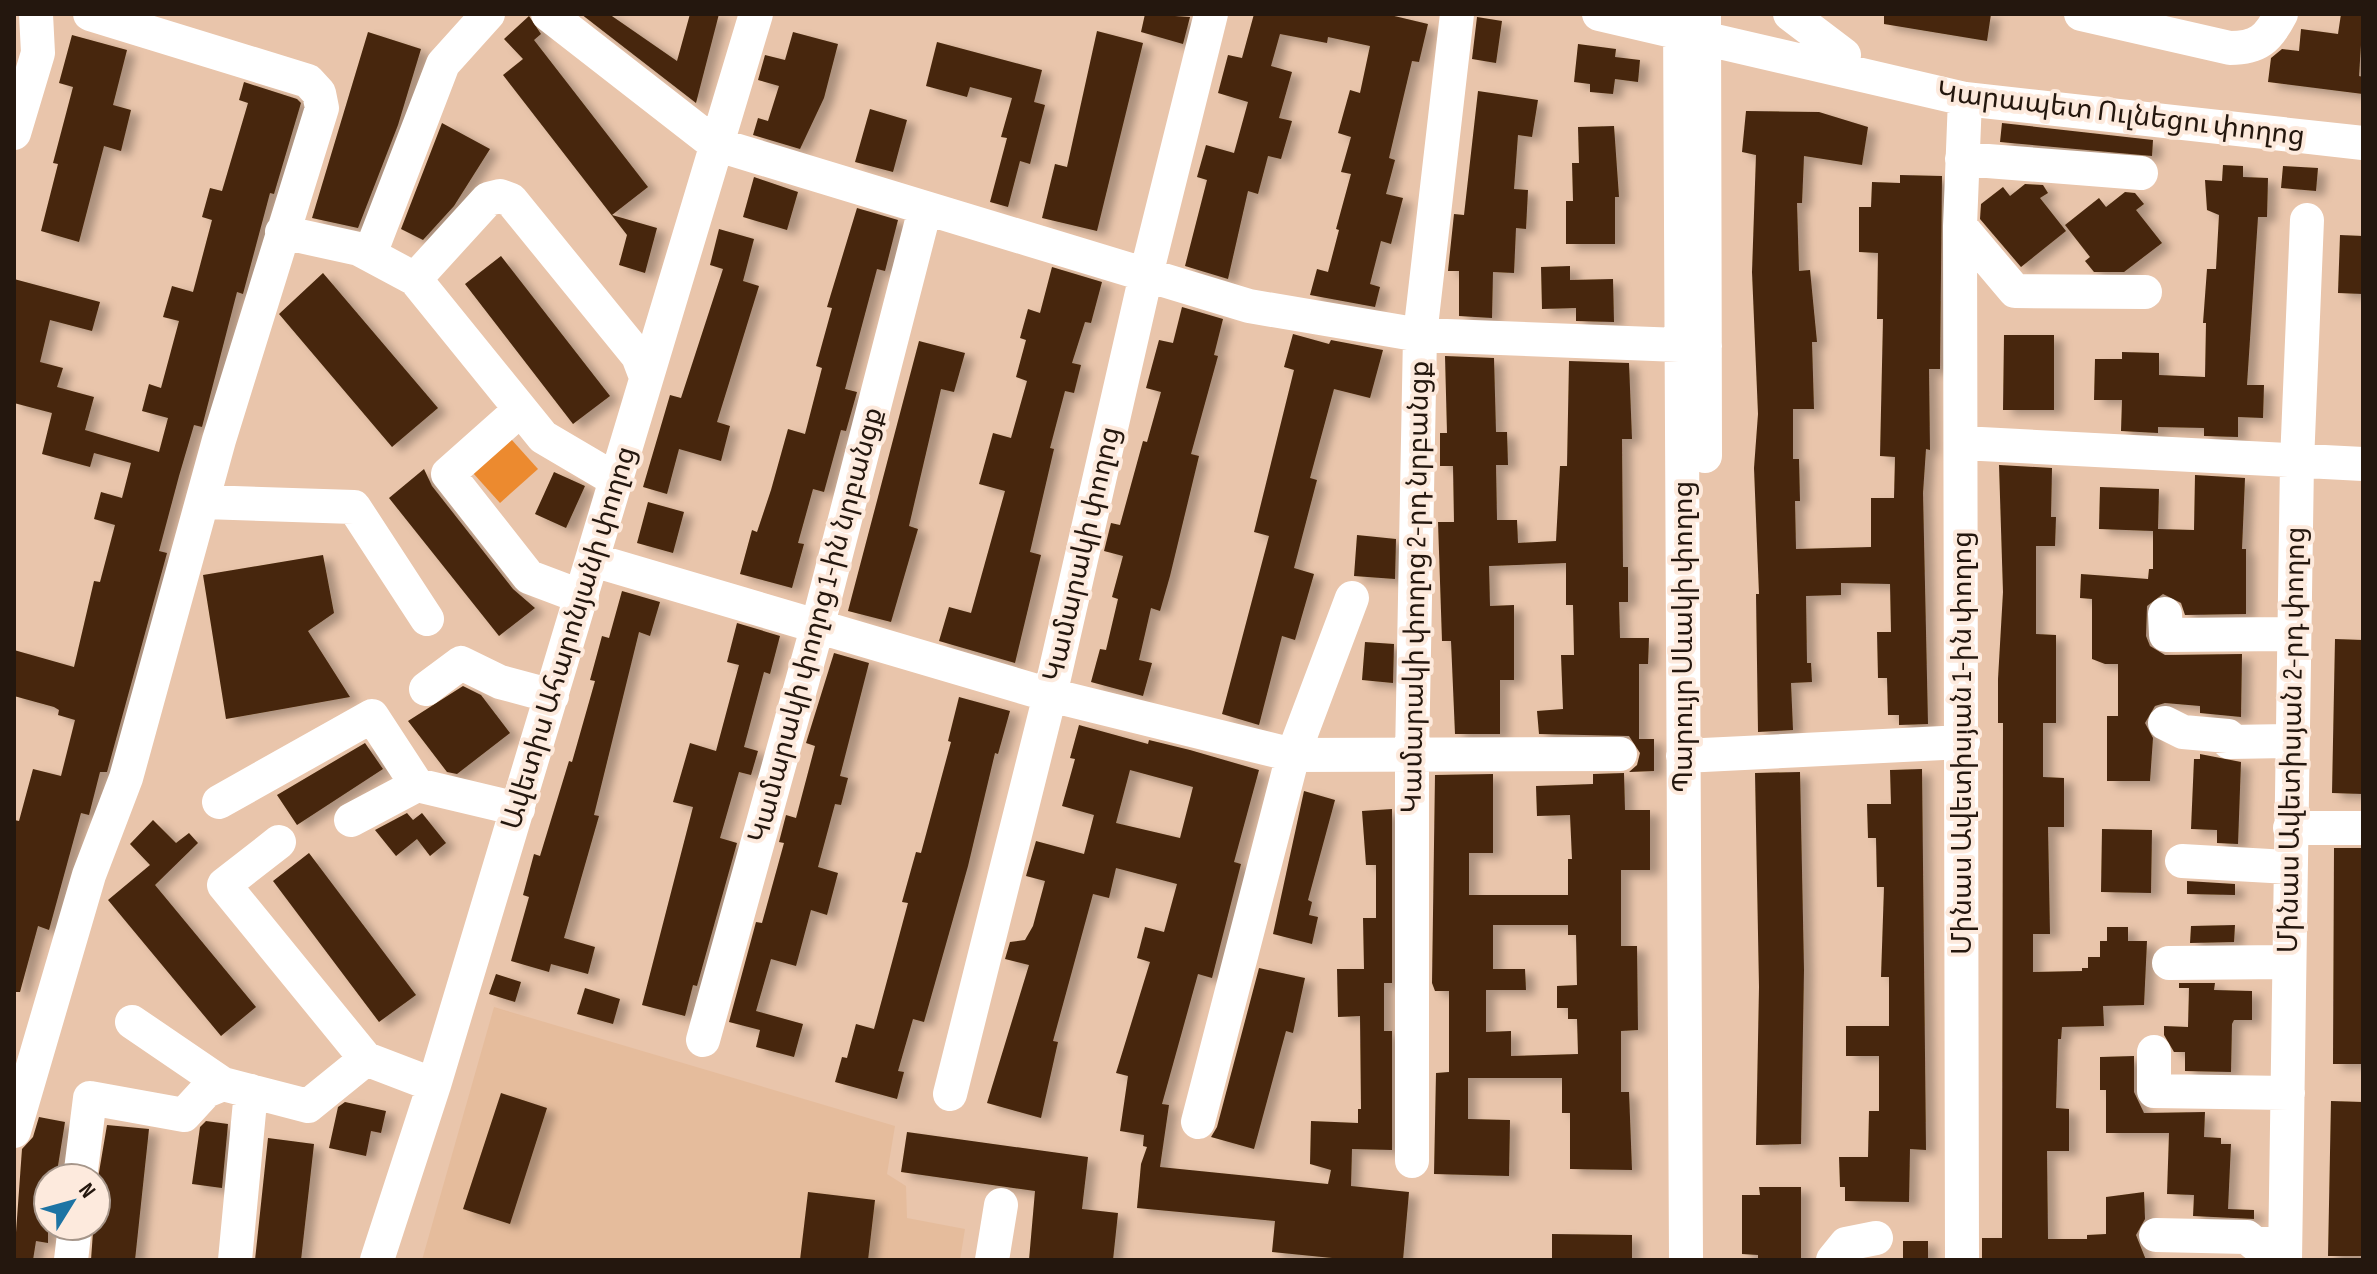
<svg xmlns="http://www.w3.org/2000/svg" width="2377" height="1274" viewBox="0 0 2377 1274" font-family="'Sofia Sans Condensed','Noto Sans Armenian',sans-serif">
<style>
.built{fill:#e5bc9c}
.green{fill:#ec8a2f}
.building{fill:#46260a;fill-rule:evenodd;filter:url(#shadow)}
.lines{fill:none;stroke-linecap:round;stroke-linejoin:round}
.minor{stroke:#fff;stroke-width:34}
.labels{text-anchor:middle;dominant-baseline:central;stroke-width:8;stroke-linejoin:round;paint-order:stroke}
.street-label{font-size:28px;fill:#24170e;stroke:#fdeadd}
</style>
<defs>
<filter id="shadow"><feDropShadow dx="9" dy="5" stdDeviation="4" flood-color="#0004"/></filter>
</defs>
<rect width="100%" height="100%" fill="#e9c5ab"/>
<path class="built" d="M494,1007L895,1126L887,1174L906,1186L907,1218L965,1229L960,1260H422Z"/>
<path class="green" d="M511,439L538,469L500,503L473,473Z"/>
<path class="building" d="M581,14H609L677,61L690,14H719L696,103Z
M1145,14L1190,17L1183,44L1141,32Z
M1254,14H1386L1428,24L1419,62L1412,61L1389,158L1395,160L1386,194L1403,198L1391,244L1381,241L1370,284L1380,287L1375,307L1310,295L1317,269L1328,272L1339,230L1336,229L1351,174L1341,172L1351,137L1338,133L1350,90L1360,93L1370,46L1328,37L1327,43L1280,34L1271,66L1292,72L1279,118L1292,121L1281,159L1268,156L1258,194L1248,191L1228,279L1185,266L1207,180L1197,177L1206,145L1234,153L1248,102L1218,93L1228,55L1242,58Z
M1884,14H1991L1987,41L1884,24Z
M2341,14H2363L2359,76L2363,77V94L2268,82L2271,58L2282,49L2299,51L2301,29L2338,34Z
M529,16L541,34L534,40L648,187L612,215L657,228L645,273L619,265L627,235L503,75L523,59L504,39Z
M1477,17L1502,21L1496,63L1472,59Z
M1097,31L1143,43L1097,231L1042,218L1055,164L1067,167Z
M368,32L421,49L398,125L358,228L312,218Z
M793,32L838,44L824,98L800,149L753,135L758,118L768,121L779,86L758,80L765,55L785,60Z
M72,35L127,50L113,105L131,110L121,151L104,146L79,242L41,231L58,164L53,163L73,87L59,83Z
M937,42L1042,70L1034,102L1045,105L1030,164L1020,161L1008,207L990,202L1007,138L1001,137L1012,98L970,87L967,97L926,86Z
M1578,44L1616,49L1615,57L1640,60L1638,82L1615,79L1613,94L1590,92V84L1574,82Z
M244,82L297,99L301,103L274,194L270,193L243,294L237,292L202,427L194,425L179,476L159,551L167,553L107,772H100L89,815L81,813L49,930L38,926L20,992H14V820L19,821L33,769L61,776L75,720L58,715L59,710L54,707L14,696V650L74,667L94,581L100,582L115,525L94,519L101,492L122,498L131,463L94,453L90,467L42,454L52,413L14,403V279L100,302L92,331L50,320L40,362L63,368L57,387L94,397L85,430L159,452L168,418L142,411L149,384L161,388L179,321L163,317L172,286L193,292L212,220L202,217L210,188L222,191L248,103L239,100Z
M1478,91L1538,100L1532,137L1518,135L1514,189L1528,190L1526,229L1516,228L1514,273L1493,272L1492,318L1459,316V271H1448L1454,214L1464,215Z
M870,109L907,120L893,172L855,162Z
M1746,111L1819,112L1868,127L1862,165L1804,156L1802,203H1797L1799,271L1810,270L1817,342H1812L1814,409H1793V459H1799L1800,501H1795L1796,549L1871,547V498H1894L1895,457L1880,456L1883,319H1877L1878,253L1859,252V207H1871L1872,182L1900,183V175L1942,176L1940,369H1929L1930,450L1926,449L1923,493L1928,724L1899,725V715H1888L1887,678H1878L1877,632H1891L1890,584L1841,583V595L1806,596L1807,663H1811L1812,682L1791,683L1793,730L1758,732L1756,594H1759L1754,468L1758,414L1752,272L1756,155L1742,152Z
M442,123L490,149L454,206L423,240L401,229Z
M2002,123L2153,140L2152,156L2000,142Z
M1614,126L1619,197H1615V244H1566V201H1573L1572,163H1579L1578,127Z
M2223,165L2243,166V177L2268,178L2267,217H2258L2247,385H2264L2263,418L2238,417V437L2204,436V428L2158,427V433L2121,431L2122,400H2094L2095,359H2122V352L2159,353V375L2205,377L2206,323H2203L2207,269H2216L2219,215L2207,210L2205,180L2222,181Z
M2283,166L2318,168L2316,191L2281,188Z
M754,177L798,192L787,230L743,217Z
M2025,184L2043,185L2048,193L2040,198L2066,231L2021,267L1980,219L1981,204L2003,187L2010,196Z
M2125,192L2135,193L2144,204L2136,210L2162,243L2124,272H2094L2085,261L2090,257L2065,225L2099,198L2106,207Z
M857,208L898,220L885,271L877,269L845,389L857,392L846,431L841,430L824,492L813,489L798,543L804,544L792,588L740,574L752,530L757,532L771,490L788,429L805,434L822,368L816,366L832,308L827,307Z
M719,229L754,239L743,281L759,286L717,422L730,426L721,461L679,449L667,494L643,487L670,395L681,398L723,269L710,265Z
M2340,235L2363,236V294L2338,293Z
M501,256L610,396L573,424L465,284Z
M1570,266V280L1613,279L1614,322L1576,321V308L1542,309L1541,267Z
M1052,267L1102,282L1091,323L1085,322L1072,363L1081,365L1074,393L1065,391L1050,448L1054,449L1030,552L1041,555L1015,663L939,641L949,607L971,613L1005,491L979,484L993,433L1011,438L1027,381L1016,377L1026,340L1020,338L1028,309L1040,313Z
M323,273L438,408L392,447L279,314Z
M1182,307L1223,319L1214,355L1218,356L1191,454L1199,456L1170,576L1160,611L1151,608L1139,660L1152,663L1143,696L1091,682L1100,649L1106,650L1118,599L1112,597L1123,556L1104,551L1111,523L1120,525L1143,441L1147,442L1161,392L1146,388L1159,340L1173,343Z
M1293,334L1329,344L1331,340L1383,350L1370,398L1334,389L1310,478L1317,480L1294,568L1314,574L1295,640L1282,636L1259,725L1222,714L1269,536L1254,532L1294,370L1284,367Z
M2004,335H2054V410H2003Z
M919,341L965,353L954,392L941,389L909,526L918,529L891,622L848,611Z
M1445,356L1494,358L1496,432H1507L1508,465H1496L1497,520H1517L1518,543L1556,541L1560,466H1567L1569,361L1629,363L1632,439H1622L1623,567H1628V602H1619L1620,638H1649L1648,664H1639V739H1654V771L1629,772L1637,765L1640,753L1629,736L1539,734L1537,711L1563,709L1561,655H1574L1573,605H1566V563L1489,566L1490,606L1514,605V680H1500V734H1455L1451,641H1442L1438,522H1454L1453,466H1440V433H1447Z
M1999,465L2052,468L2051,517H2056L2055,546H2036V634L2056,635V723H2043V777L2064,778V827H2048L2050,934H2033V972L2082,971V968H2088V957H2100V941H2107V927H2128V941H2147L2144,1005L2103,1006L2104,1026L2062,1027L2061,1039H2058L2056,1108L2069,1109V1151H2047L2048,1239H2087V1235L2106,1234V1197L2144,1192L2145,1219L2136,1235L2146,1260H1982V1238H2002L2003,723H1998V679L2003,592Z
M424,469L432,486L513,589L535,608L499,636L389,498Z
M554,472L585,486L566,528L535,514Z
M2195,475L2245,478L2242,549H2246V614L2185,615L2181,603L2163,594L2147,606L2146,636L2150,646L2165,655L2242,654L2241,717L2200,713V706L2165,703L2155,706L2145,723L2153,738L2150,781H2107V716H2118V664H2105L2092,659V599L2080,598L2081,574L2148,579L2149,569H2153V531L2099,529L2100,487L2159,489L2158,529L2194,530Z
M648,502L684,512L673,553L637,543Z
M1357,535L1396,539L1395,579L1354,576Z
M323,555L334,613L308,631L350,697L226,719L203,575Z
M622,591L660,602L650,636L639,632L594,815L599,816L564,938L595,947L588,974L551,964L549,972L511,961L529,897L523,895L534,854L540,856L569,761L572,762L595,681L590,680L602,636L609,638Z
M737,623L780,636L770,674L764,672L744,747L758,751L751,775L739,772L720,838L737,843L697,986L693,985L685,1016L642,1005L693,807L673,802L690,743L716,751L739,665L727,662Z
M2335,639L2363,640V794L2332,793Z
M1365,642L1394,644L1393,683L1362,680Z
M834,653L869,663L840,776L848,778L841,805L835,804L818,867L838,873L827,915L811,910L796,966L771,959L756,1011L803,1024L794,1057L756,1047L760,1030L729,1022L756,922L762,923L784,843L779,842L786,815L796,818L815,746L806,743Z
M463,686L481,695L510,733L457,774L447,772L408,721Z
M959,697L1010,711L998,754L995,753L968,866L924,1022L913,1019L898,1071L904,1072L897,1099L835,1082L842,1057L847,1058L856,1024L874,1029L908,903L902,902L916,852L921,853L951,742L948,741Z
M1079,725L1148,744L1149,740L1190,750L1259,770L1234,862L1241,864L1212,978L1198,974L1162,1104L1169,1105L1160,1167L1328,1184L1331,1170L1310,1164L1311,1121L1358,1123V1109H1361L1360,1016L1338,1017L1337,969H1364L1363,918H1376V865H1366L1362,811L1392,809V983H1384V1031H1392V1150L1352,1149L1351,1186L1409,1192L1403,1260H1352L1272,1252L1275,1221L1137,1208L1141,1164L1147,1147L1143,1146L1144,1135L1120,1131L1128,1076L1116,1073L1150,962L1137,958L1145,927L1164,932L1177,884L1116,868L1109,898L1093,894L1053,1041L1058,1042L1041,1118L987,1103L1029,965L1005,959L1010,942L1025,940L1033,926L1045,881L1026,876L1036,841L1084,854L1094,815L1062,806L1075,759L1070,758ZM1130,770L1193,787L1180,838L1116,823Z
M365,743L383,769L297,825L277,795Z
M2200,754L2241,762L2238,844L2217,843V830L2191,829L2194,759H2200Z
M1922,769L1926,1150L1910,1149L1909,1202L1845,1201V1187H1840L1839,1157H1868L1869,1111H1879V1056H1846V1026H1889V977H1881L1884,887H1877L1876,838H1868L1867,804H1891L1890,770Z
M1800,772L1804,970L1801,1144L1756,1145L1759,987L1755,773Z
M1624,773L1625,810H1650V870H1621V946H1637L1638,1030L1621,1031V1092H1629L1632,1170L1570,1169V1113H1562V1078H1468V1119L1510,1120L1509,1176L1434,1174L1436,1073L1449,1072V991H1435L1432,983L1435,775L1493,774V853H1469V895H1568V859H1572L1570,815L1537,816L1536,786L1593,784V774ZM1493,925H1568V935H1576L1577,985L1557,986V1008H1568V1019H1577L1578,1054L1511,1056V1031L1486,1032V990H1526L1525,969H1493Z
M1304,791L1335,800L1308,900L1312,902L1309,915L1318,917L1312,944L1273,934Z
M407,813L413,820L422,813L446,843L430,856L417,839L396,856L375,830Z
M153,820L176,843L189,833L198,843L155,885L256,1007L221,1036L108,900L150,865L130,844Z
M2102,829L2152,830L2151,893L2101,892Z
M2334,848H2363V1064H2333Z
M309,853L416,995L379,1022L273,881Z
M2187,881L2235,884V895L2187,894Z
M2235,925L2234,942L2190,943L2191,926Z
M1259,968L1305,978L1293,1033L1286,1031L1254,1149L1211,1137L1217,1127Z
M496,974L521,982L515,1002L489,994Z
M2179,983H2215L2214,990L2252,991V1020H2234L2232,1024L2231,1072L2185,1071V1052H2174L2164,1035V1026L2188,1027L2189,988H2179Z
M585,988L620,999L613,1024L577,1014Z
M2134,1056V1092L2144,1113L2205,1112L2204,1137L2221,1138V1144H2231L2228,1209L2254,1210V1219L2193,1216L2194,1195L2167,1194L2169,1133H2106V1090H2100V1057Z
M501,1093L547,1108L510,1224L463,1209Z
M2331,1101L2363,1102V1256H2328Z
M345,1102L386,1111L381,1133L371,1131L366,1156L329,1148L338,1107Z
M39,1117L65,1122L56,1178H48V1243L36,1241L33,1260H14L22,1149L33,1137Z
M206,1121L228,1124L222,1188L192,1184L200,1127Z
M107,1125L149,1129L135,1260H91L96,1190Z
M907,1132L1088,1157L1082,1209L1118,1213L1113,1260H1029L1035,1191L901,1172Z
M268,1138L314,1144L301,1260H255Z
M1759,1187H1801V1260H1758V1255L1742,1254V1195H1760Z
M808,1192L875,1200L868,1260H800Z
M1552,1234L1632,1235V1260H1552Z
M1903,1241H1928V1260H1903Z"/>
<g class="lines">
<path class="minor" d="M548,14L715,144L1249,306L1420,335L1705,346
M1599,14L1965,99L2363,143
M1680,14L1686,1260
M1704,14L1705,456
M1790,14L1844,55
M2081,14L2230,48C2258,48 2268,39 2281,14
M14,133L38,53L36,14
M1962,159L2141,173
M1960,226L2015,291L2145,292
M282,232L359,249L415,279L543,437L616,480
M370,254L443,64L488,14
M415,279L488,199L500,196L511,200L638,356L646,377
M520,410L448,474L529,577L582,597
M1962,443L2363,464
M204,502L354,507L427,619
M593,560L1050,695L1293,755L1620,754
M2165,614L2166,635L2293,634
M426,689L461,663L500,682L552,696
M2165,723L2183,732L2228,736L2229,742L2291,741
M1683,756L1963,742
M219,802L372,716L417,785
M351,820L417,785L518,809
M2290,828H2363
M279,842L224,885L366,1059L434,1085
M2182,861L2289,867
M2169,963L2289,962
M132,1022L223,1084
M703,1040L817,628L925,209
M2154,1052V1091L2288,1093
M950,1094L1050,695L1146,275L1211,14
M1198,1122L1293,755L1352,598
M14,1131L89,875L126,778L219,440L322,108L319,93L308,81L90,14
M1412,1161V756L1420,335L1457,14
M80,1178L90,1098L184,1115L206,1091L223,1084L308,1106L366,1059
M2156,1235L2247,1237L2255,1244L2285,1242
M71,1260L75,1226
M235,1260L251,1091
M377,1260L434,1085L756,14
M992,1260L1001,1205
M1833,1260L1846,1244L1876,1238
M1962,1260L1960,226L1965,99
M2285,1260L2297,462L2307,220"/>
</g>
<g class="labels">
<g class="street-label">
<text transform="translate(2121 114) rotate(7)">Կարապետ Ուլնեցու փողոց</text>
<text transform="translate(1082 554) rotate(-77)">Կամարակի փողոց</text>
<text transform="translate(1416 587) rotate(-89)">Կամարակի փողոց 2-րդ նրբանցք</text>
<text transform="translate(816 625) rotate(-75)">Կամարակի փողոց 1-ին նրբանցք</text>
<text transform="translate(1683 637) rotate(-90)">Պարույր Սևակի փողոց</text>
<text transform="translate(569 638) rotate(-73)">Ավետիս Ահարոնյանի փողոց</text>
<text transform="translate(2292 740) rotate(-89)">Մինաս Ավետիսյան 2-րդ փողոց</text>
<text transform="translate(1962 743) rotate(-90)">Մինաս Ավետիսյան 1-ին փողոց</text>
</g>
</g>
<rect width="2377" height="1274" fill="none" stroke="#24170e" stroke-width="32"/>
<g transform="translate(72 1202) rotate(53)"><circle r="38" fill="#fdeadd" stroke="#a6968a" stroke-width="2"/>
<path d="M0-6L14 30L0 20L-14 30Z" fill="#1d74a4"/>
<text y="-12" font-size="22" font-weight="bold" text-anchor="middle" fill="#24170e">N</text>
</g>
</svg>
